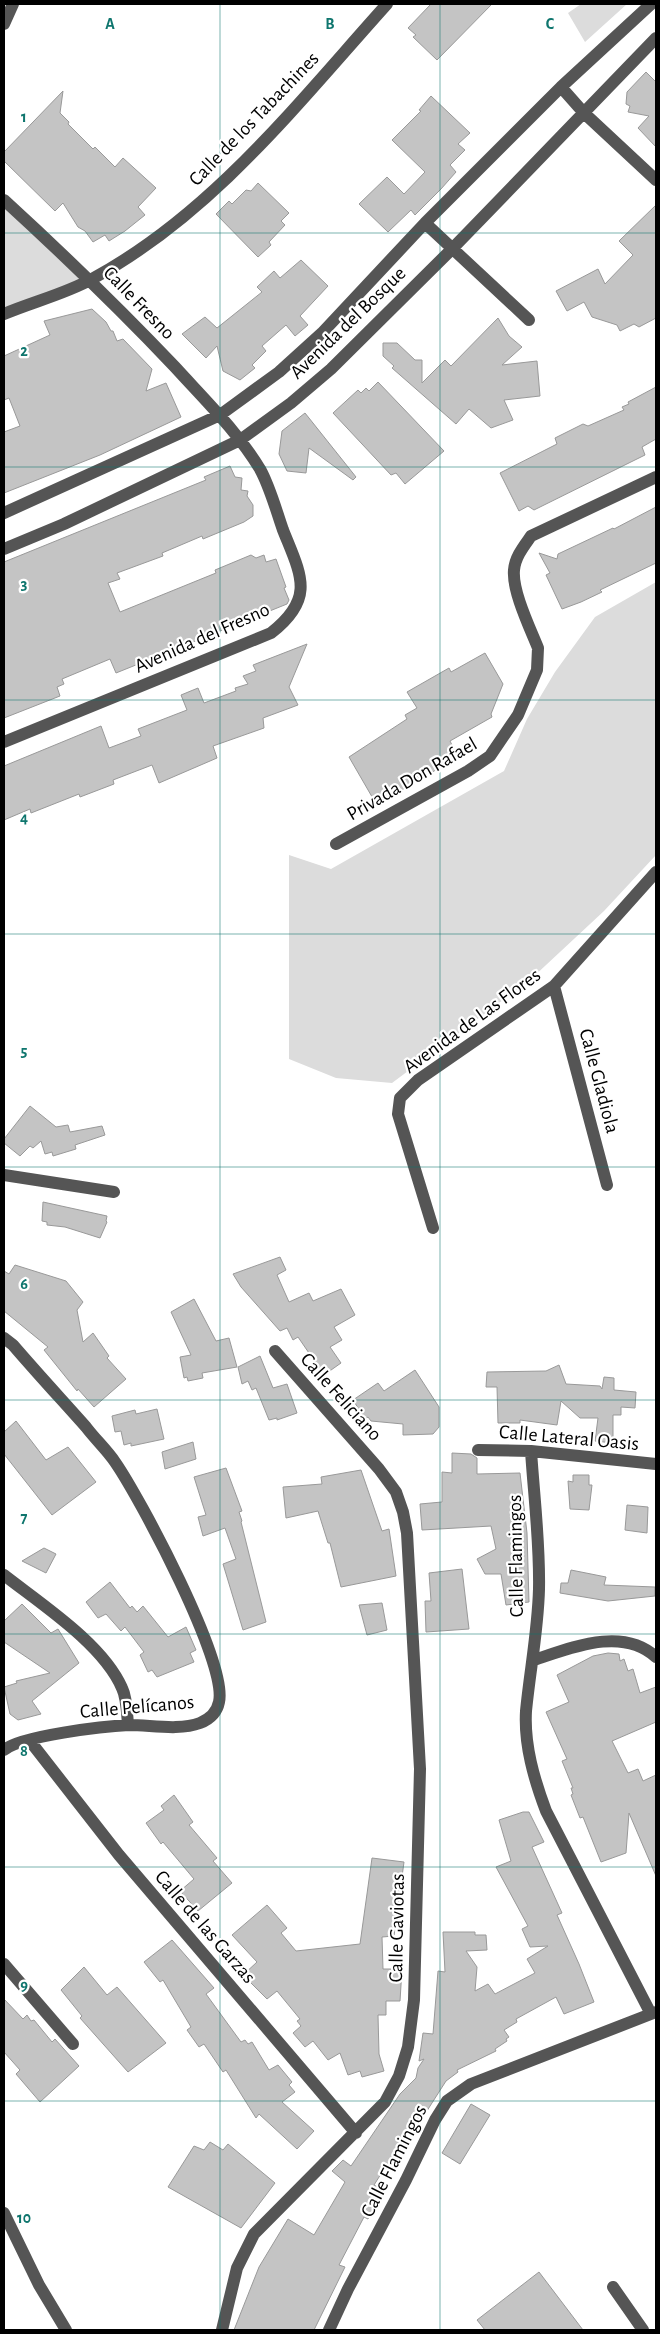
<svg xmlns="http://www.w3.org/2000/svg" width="660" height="2334" viewBox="0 0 660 2334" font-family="'Alegreya Sans',sans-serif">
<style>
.green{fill:#dcdcdc}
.building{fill:#c4c4c4;stroke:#999}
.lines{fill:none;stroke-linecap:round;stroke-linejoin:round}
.minor{stroke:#555;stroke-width:12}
.grid{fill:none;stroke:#0f766e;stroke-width:1;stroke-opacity:0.55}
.labels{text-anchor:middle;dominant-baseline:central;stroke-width:4.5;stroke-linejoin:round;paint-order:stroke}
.street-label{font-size:20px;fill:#000;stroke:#fff}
.grid-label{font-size:16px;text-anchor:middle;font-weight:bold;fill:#0f766e;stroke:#fff;stroke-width:4.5;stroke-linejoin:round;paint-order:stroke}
</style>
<rect width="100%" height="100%" fill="#fff"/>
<path class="green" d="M581,4H627L585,42L568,13Z
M4,200L91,280L4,314Z
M656,582V855L604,911L531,979L392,1083L336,1078L289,1059V855L331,869L504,771L527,719L555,672L595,617Z"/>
<path class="building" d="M431,4H492L437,60L413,37L416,35L408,28Z
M646,72L656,82V147L638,128L649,116L628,112L630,106L626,104L627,92Z
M63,91L60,113L69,122L68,124L93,149L95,147L115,167L123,158L156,188L138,207L145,215L125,231L109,241L105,235L93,242L85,231L78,227L63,203L55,211L4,161V152Z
M431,96L470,133L458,144L465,150L450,165L456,172L441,189L415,215L411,210L388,232L359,204L387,177L404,194L425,172L392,140L421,111L419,110Z
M258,183L289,213L281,221L285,225L269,242L271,245L258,257L216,214L229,201L232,204L246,190L251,191Z
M656,205V318L639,327L634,324L620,331L617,325L592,317L584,302L567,311L556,291L598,269L605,284L633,255L619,241Z
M301,260L328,286L300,316L308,325L295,336L286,325L262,346L266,351L252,365L255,368L240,380L223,371L217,346L206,358L182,334L205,317L217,328L262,292L257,287L274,271L280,278Z
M92,309L106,322L111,331H113L117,341L123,339L152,369L146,391L166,383L181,417L100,455L4,493V432L20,426L9,398L4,400V356L50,335L44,321Z
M498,318L509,336L522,347L502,365L537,361L540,396L504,400L513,420L491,428L469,409L456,424L392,368L394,366L383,356V343H397L415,360H422V383L445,360L451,366Z
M378,382L444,451L405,484L396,473L391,475L333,413L358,390L361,393L366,388L369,391Z
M656,387V439L642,447L645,455L534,510L528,506L519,511L500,473L557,444L555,438L583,424L588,426L624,410L622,407L629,404L628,402Z
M305,413L356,477L353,480L309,448L306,473L287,471L279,454L282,431Z
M230,466L235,477L242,478L241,490L248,491L247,496L253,505V516L244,522L203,539L202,536L162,553L163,556L117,573L120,579L108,583L120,612L216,573L215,570L251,555L256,558L264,555L266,562L276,559L286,587L284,588L289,600L287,604L116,673L110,659L62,679L64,684L57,687L60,696L4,718V562L206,480L204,477Z
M656,507V563L600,590L602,592L581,602L562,609L546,575L550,573L539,553L557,559L558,554L613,528L614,529Z
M307,644L289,687L298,705L263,718L264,728L213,746L217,758L159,783L152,765L113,780L114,784L80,797L79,794L31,813L30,809L4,820V766L101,726L109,748L141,736L138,729L187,710L181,695L198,688L204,703L236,691L235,688L248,684L243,676L256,671L253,665Z
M485,653L503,684L491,714L492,717L450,741L458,757L381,802L380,799L375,802L349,757L407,719L405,715L417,708L407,692L449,668L451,672Z
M30,1106L56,1127L68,1125L70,1132L102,1126L105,1135L75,1145L76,1149L53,1156L52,1152L45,1154L41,1141L33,1148L30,1146L20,1156L4,1143V1139Z
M43,1202L107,1216L106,1221L107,1222L100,1238L65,1227L47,1225V1222L42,1221Z
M280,1257L286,1270L277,1275L289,1302L309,1293L313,1301L341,1289L355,1315L334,1327L342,1340L330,1347L341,1363L324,1375L298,1337L293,1340L287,1328L280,1331L241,1287L233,1274Z
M15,1265L66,1281L83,1302L77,1310L83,1342L93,1333L109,1356L107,1358L126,1379L94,1407L78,1389L77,1391L44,1350L48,1347L4,1311V1271L9,1274Z
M194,1299L216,1341L229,1338L237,1367L202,1373L203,1378L188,1381L187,1377L184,1378L180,1357L191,1355L171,1312Z
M260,1356L273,1388L287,1384L297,1413L277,1420V1418L269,1420L256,1388L252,1390L248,1381L242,1384L238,1367Z
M559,1365L566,1384L600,1386L602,1389L604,1377L614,1378V1390L636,1392L635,1408L621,1407V1415H613V1443L595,1441L598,1418H580L561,1401L557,1425L520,1420V1423H498L497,1387H486L487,1372L546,1371Z
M415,1370L439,1407V1427L433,1434L403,1435V1424L371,1421L368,1417L365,1419L353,1400L378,1383L384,1391Z
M157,1409L164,1439L131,1446V1443L124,1445L121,1431L115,1432L112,1416L135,1410L136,1414Z
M16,1421L46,1460L68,1447L96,1482L52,1515L4,1454V1432Z
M193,1442L196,1459L165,1469L162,1452Z
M452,1453L471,1454L477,1458V1474L520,1473L527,1533L529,1602L506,1605L501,1574H485L477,1559L496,1549L491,1526L422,1530L420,1504L442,1502V1472L452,1473Z
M226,1468L242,1511L239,1512L242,1521L241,1522L266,1622L243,1630L223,1564L236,1559L225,1528L203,1536L198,1517L206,1515L194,1477Z
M361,1470L382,1531L389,1529L396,1576L341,1587L330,1543H328L318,1511L286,1518L283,1487L322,1484L321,1477Z
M573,1475H589V1485H592L589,1510L570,1509L568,1481L573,1482Z
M627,1505L648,1507L647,1533L625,1530Z
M44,1548L56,1554L46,1573L22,1561Z
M462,1569L469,1629L426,1632L425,1601H431L429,1573Z
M571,1570L606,1577L604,1585L655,1587V1596L608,1601L560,1593L561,1583H568Z
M110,1582L130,1608L132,1606L137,1612L143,1606L168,1637L186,1627L196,1650L190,1653L194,1662L157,1677L152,1670L148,1672L140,1655L144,1652L125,1627L121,1631L106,1614L98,1618L86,1602Z
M382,1603L387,1630L367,1635L359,1605Z
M22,1604L51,1633L58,1629L79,1663L32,1701L41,1714L18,1720L10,1714L4,1687L17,1683L16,1681L50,1673L4,1642V1621Z
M608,1653L619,1654L620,1661L624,1659L628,1671L633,1669L640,1693L656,1687V1722L612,1741L628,1773L638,1769L643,1781L656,1775V1876L629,1813L626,1853L601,1862L583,1817L580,1818L571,1795L573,1794L571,1788H573L562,1761L567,1759L546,1712L569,1702L557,1675L593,1656Z
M174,1795L193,1822L189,1825L217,1858L213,1861L232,1883L198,1911L180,1891L194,1879L163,1842L161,1844L146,1823L164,1810L161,1806Z
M523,1812H529L544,1842L532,1847L562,1913L557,1915L579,1964L594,2002L564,2014L556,1997L516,2019L517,2022L504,2030L509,2037L506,2039L507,2041L495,2049L496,2051L457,2070L458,2072L446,2081L416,2128L399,2162L391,2158L374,2185L383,2190L368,2219L364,2217L339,2265L345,2267L314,2330H234L259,2267L288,2219L314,2235L345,2182L332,2171L343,2160L351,2166L400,2094L416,2078L418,2068L424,2059L419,2061L423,2033L433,2034L438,1971L445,1972L443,1932H475V1935H486L487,1950L466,1951L477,1967L475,1991L488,1984L495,1994L535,1973L527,1959L548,1946L530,1947L522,1929L528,1926L496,1867L511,1861L499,1820Z
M372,1858L404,1862L394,1936L382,1937L383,1969H402L400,2001H386V2015H378L379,2054L384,2071L362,2077L360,2071L348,2075L340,2053L328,2060L313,2041L305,2047L293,2033L301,2026L297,2021L300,2019L277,1991L267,1999L243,1975L257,1962L232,1935L267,1905L287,1928L281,1933L296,1951L360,1944Z
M172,1940L214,1988L206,1994L241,2042L245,2040L248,2044L252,2042L269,2070L278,2065L292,2082L289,2085L295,2092L282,2102L314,2131L297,2149L259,2114L256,2118L226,2070L223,2072L204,2044L199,2047L187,2030L191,2027L163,1980L160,1982L144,1962Z
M84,1967L107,1995L117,1987L166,2043L128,2072L80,2018L82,2016L61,1990Z
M4,1999L23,2019L27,2015L31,2021L34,2020L52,2042L55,2039L79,2066L40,2102L16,2074L20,2070L4,2052Z
M471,2104L490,2115L460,2164L442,2153Z
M210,2142L223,2150L228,2144L275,2183L241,2228L168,2187L194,2146L204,2150Z
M539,2272L583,2330H485L477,2320Z"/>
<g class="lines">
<path class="minor" d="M4,24L13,4
M561,87L584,113L656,180
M4,200C63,254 120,309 175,367C205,400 237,431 260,469C270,487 276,510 283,530C301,575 316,598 271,633L4,742
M425,223L529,320
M4,314C32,302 65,294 92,279C212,214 297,104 387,4
M4,513L220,415L279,372L322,333L425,223L561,87L651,4
M4,549L64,524L240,440L291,403L331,369L452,249L656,38
M336,844L468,771L490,756L518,715L537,670L538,648C530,628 512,591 514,570C515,557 524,546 531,536L656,477
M554,986L607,1185
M4,1175L114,1192
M433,1228L398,1114L400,1098L418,1080L554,986L656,872
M4,1338L13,1345C37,1373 62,1400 86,1427C95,1439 107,1450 115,1462C140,1498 228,1663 219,1702C217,1712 210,1719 200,1723C179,1731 151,1725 129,1725C105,1726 20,1736 4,1750
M478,1450L531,1451L656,1464
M531,1451C534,1497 540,1543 539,1589C538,1630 530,1670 526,1711C524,1745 534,1779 546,1811L651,2014
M4,1575C41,1604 103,1644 122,1688C127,1698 127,1714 128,1725
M534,1660C571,1648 622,1626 656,1657
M30,1741L119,1855L356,2133
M4,1964L73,2044
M4,2213L39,2285L66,2330
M613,2287L643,2330
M222,2330L237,2268L254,2234L385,2102L399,2076L408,2047L414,2000L420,1769L407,1533L403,1512L396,1492L379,1469L275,1351
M329,2330L348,2289L406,2180L435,2120L447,2101L471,2084L656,2012"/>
</g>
<path class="grid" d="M220,4V2330M440,4V2330M4,233H656M4,467H656M4,700H656M4,934H656M4,1167H656M4,1400H656M4,1634H656M4,1867H656M4,2101H656"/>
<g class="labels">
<g class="street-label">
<text transform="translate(254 119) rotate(-46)">Calle de los Tabachines</text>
<text transform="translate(139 303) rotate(46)">Calle Fresno</text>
<text transform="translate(348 323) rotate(-44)">Avenida del Bosque</text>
<text transform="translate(202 638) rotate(-24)">Avenida del Fresno</text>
<text transform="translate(412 779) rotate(-30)">Privada Don Rafael</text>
<text transform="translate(472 1021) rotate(-36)">Avenida de Las Flores</text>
<text transform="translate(599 1081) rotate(75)">Calle Gladiola</text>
<text transform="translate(341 1397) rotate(48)">Calle Feliciano</text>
<text transform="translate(569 1438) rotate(5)">Calle Lateral Oasis</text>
<text transform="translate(516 1556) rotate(-91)">Calle Flamingos</text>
<text transform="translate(137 1707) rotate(-5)">Calle Pelícanos</text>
<text transform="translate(205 1927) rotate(49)">Calle de las Garzas</text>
<text transform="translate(397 1928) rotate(-89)">Calle Gaviotas</text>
<text transform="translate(394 2161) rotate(-63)">Calle Flamingos</text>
</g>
</g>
<g class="grid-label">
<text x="110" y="29">A</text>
<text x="330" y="29">B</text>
<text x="550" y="29">C</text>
<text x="24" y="122">1</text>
<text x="24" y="356">2</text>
<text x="24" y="589">3</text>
<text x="24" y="823">4</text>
<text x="24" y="1056">5</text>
<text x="24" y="1289">6</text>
<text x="24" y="1523">7</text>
<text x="24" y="1756">8</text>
<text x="24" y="1990">9</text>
<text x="24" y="2223">10</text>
</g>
<rect width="660" height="2334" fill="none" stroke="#000000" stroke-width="10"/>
</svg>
